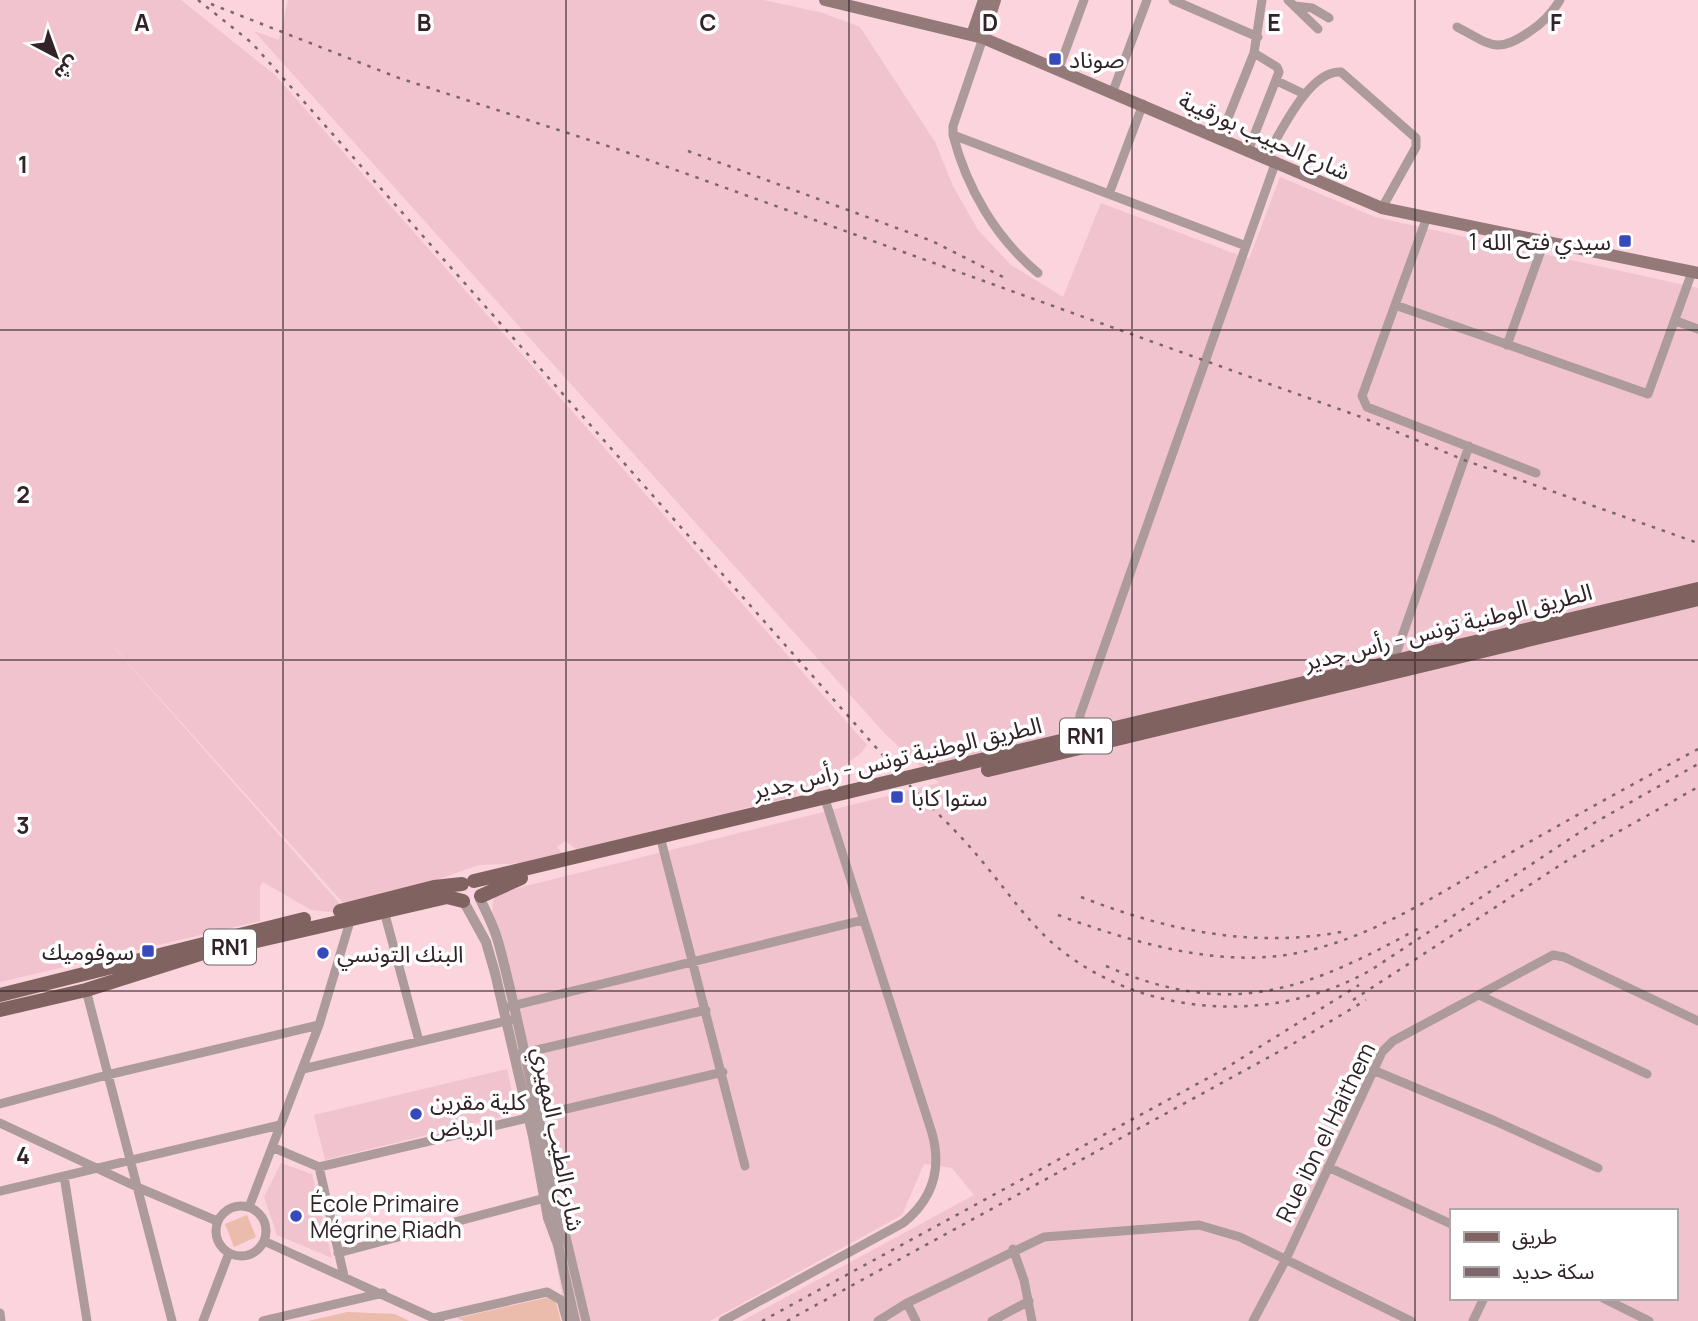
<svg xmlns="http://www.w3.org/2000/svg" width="1698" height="1321" viewBox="0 0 1698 1321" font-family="Manrope,'Noto Sans Arabic',sans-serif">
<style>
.built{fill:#f1c3ce;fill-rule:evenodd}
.green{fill:#ebbbab}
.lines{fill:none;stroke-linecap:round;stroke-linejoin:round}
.minor{stroke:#ac9b9a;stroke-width:9}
.tertiary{stroke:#ac9b9a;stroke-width:10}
.secondary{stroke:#937a79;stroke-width:12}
.primary{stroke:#806361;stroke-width:14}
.rail{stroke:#7c656b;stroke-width:2.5;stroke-dasharray:3.5 7;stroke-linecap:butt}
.grid{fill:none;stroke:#312327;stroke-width:2;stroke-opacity:0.55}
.poi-dot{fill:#3749bb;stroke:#fff;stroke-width:2.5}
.labels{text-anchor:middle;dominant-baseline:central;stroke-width:7;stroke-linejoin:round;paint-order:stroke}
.shield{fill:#fff;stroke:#6f6568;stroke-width:2}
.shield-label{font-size:21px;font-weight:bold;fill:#312327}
.poi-label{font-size:23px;fill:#312327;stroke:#fff;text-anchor:start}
.street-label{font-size:23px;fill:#312327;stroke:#fff}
.grid-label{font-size:23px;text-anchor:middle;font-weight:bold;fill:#312327;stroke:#fff;stroke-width:7;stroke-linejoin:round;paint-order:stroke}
</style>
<rect width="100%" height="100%" fill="#fbd4dd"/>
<path class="built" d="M0,0H181L275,75L867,745L861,753L821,783L798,788L795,796L577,850L565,841L557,847L562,853L526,863L479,865L405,891L344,904L87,617L349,914L311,910L263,882L260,886V921L0,982Z
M288,0H764L823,13L860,27L935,142L953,186L978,230L1011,265L1063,297L1101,203L1249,259L1280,177L1375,217L1698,288V1321H742L974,1195L952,1168L924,1164L902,1215L710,1321H567L492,917L494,894L939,783L887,736L254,31L279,40ZM1451,1211H1675V1298H1451Z
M507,1069L517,1113L325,1160L314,1115Z
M281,1163L312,1174L332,1258L277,1235L264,1197Z"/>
<path class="green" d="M247,1215L256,1237L234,1247L225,1224Z
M554,1296L561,1321H464L457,1318Z
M347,1312L395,1314L409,1321H308Z"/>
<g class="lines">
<path class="minor" d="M1173,0L1258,37
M1288,0L1318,29
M1295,6L1312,8L1329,18
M1457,27C1490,44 1496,55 1529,32C1543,23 1551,14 1560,0
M983,38L953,126V135C967,189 996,238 1038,273
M1059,68L1084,0
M1277,81L1304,94
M1113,91L1147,0
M953,135L1246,246
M1220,138L1254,53L1262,0
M1248,151L1279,72L1277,67L1254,53
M1265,159C1279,136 1309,69 1341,72L1416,138V147L1382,208
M1109,194L1143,104
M1427,217L1362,396L1367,407L1536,473
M1395,305L1648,394L1692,272
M1676,321L1698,329
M1507,345L1544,242
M1392,665L1469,446
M1081,741L1080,715L1275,164
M662,844L745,1166
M384,911L419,1041
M86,990L172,1321
M1479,995L1647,1074
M508,1007L863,920
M520,1054L706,1010
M303,1069L515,1019
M1373,1070L1495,1121L1598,1168
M0,1104L107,1075L319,1025
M0,1123L137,1187L217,1221
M272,1147L319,1167L723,1072
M319,1167L344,1276
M1328,1167L1451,1224
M64,1176L87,1321
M0,1191L280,1125
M216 1231a25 25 0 1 1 50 0a25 25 0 1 1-50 0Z
M249,1207L319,1025L351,918
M559,1207L586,1321
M264,1241L440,1321
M1013,1249L1024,1280L1032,1321
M338,1253L545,1198
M1603,1298L1649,1321
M907,1303L916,1321
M0,1313L1,1321
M434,1318L547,1292L561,1300L567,1321
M203,1321L229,1253
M263,1321L383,1293
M723,1321L903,1223C933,1199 942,1169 932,1133L824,796
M878,1321L907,1303L1044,1237L1199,1225L1240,1237L1411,1321
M992,1321L1029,1301
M1253,1321L1285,1261L1382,1052L1393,1041L1553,955L1564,957L1698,1021
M1473,1321L1484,1298"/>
<path class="tertiary" d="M480,899C486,911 493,925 497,938C508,973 565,1226 558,1245
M464,902L486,942L495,973L533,1136L548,1218L558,1245L575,1321"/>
<path class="secondary" d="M825,0L983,38L1382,208L1698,273
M972,35L984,0
M983,38L995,0"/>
<path class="primary" d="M988,770L1698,599
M474,881L1698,589
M481,896L521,878
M340,911L434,887L462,884
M0,995L304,919
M0,1010L86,990L200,954L447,897L463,901"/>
<path class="rail" d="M198,0L252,43L911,787C935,811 960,834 981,860C1003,886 1022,914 1047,938C1133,1018 1271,1027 1371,970L1594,823L1698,764
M211,4L399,78L626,152L1361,417L1464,460L1698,543
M688,151L932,241L1007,279
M1081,897C1168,931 1254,949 1346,931
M1058,915C1129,941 1210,966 1286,955C1364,943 1431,898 1498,860C1564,822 1631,785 1698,749
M1106,966C1232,1021 1309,989 1421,927
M1353,1000L1568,860L1698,787
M762,1321L1221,1071L1359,985
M787,1321L1291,1045L1366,1000"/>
</g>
<path class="grid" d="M283,0V1321M566,0V1321M849,0V1321M1132,0V1321M1415,0V1321M0,330H1698M0,660H1698M0,991H1698"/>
<g class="poi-dot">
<rect x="1048" y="52" width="14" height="14" rx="3.5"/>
<rect x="1618" y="234" width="14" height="14" rx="3.5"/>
<rect x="890" y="790" width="14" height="14" rx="3.5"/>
<rect x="141" y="944" width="14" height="14" rx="3.5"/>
<circle cx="323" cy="953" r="7"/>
<circle cx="416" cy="1114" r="7"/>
<circle cx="296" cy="1216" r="7"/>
</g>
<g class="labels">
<g class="shield">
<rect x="1060" y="718.5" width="52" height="35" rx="5"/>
<rect x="204" y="929.5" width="52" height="35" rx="5"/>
</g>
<g class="shield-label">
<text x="1086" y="736">RN1</text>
<text x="230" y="947">RN1</text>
</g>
<g class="poi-label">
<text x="1069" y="59">صوناد</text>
<text x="1611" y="241" text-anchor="end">سيدي فتح الله 1</text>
<text x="911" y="797">ستوا كابا</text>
<text x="134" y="951" text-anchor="end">سوفوميك</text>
<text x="337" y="953">البنك التونسي</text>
<text x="430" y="1101">كلية مقرين<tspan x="430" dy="26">الرياض</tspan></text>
<text x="310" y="1203">École Primaire<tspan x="310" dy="26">Mégrine Riadh</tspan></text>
</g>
<g class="street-label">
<text transform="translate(1265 135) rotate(24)">شارع الحبيب بورقيبة</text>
<text transform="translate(1448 626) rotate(-14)">الطريق الوطنية تونس - رأس جدير</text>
<text transform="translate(897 757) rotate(-13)">الطريق الوطنية تونس - رأس جدير</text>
<text transform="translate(1325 1132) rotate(-64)">Rue ibn el Haithem</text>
<text transform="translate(559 1139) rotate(79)">شارع الطيب المهيري</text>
</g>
</g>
<g class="grid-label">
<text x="142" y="31">A</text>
<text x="424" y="31">B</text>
<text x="708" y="31">C</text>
<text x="990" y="31">D</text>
<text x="1274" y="31">E</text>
<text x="1556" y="31">F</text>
<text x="23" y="173">1</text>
<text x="23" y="503">2</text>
<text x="23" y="834">3</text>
<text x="23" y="1164">4</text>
</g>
<rect x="1450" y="1209" width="228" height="91" fill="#ffffff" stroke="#ada7a9" stroke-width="2"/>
<rect x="1464" y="1232" width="35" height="10" fill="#806361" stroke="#ada7a9" stroke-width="2"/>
<text x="1512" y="1244" font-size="21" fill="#312327">طريق</text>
<rect x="1464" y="1267" width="35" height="10" fill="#7c656b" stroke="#ada7a9" stroke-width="2"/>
<text x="1512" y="1279" font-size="21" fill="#312327">سكة حديد</text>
<g transform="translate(56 56) rotate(139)" stroke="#ffffff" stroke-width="5" paint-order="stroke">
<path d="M0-5L12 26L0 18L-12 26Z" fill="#312327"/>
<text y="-10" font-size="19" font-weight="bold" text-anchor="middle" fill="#312327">ش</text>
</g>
</svg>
